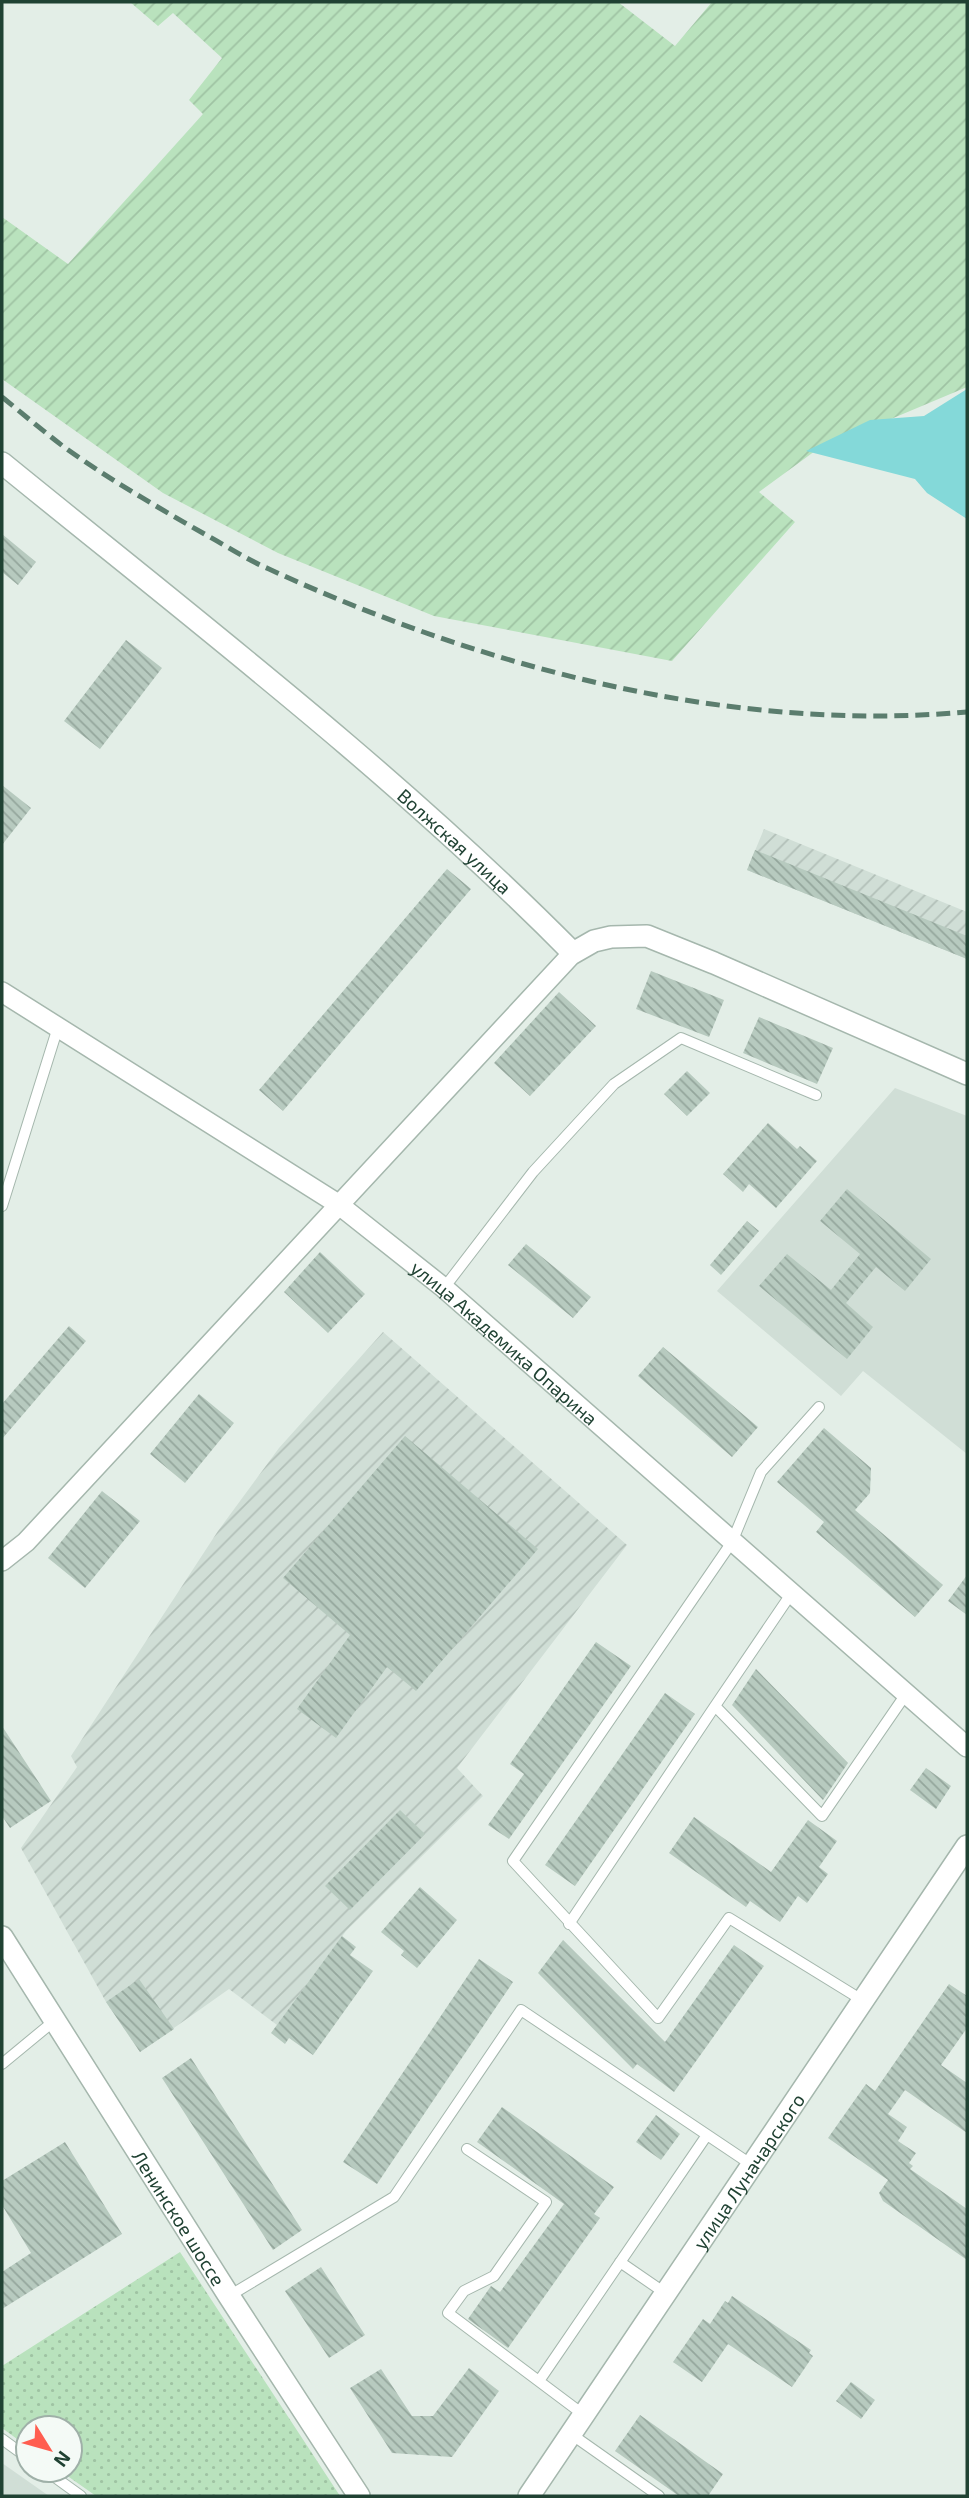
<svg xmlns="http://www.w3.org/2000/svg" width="969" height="2498" viewBox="0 0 969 2498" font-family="'Exo 2',sans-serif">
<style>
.built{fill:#d0ded6}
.industrial{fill:url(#industrial-furrows)}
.park{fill:url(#park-dots)}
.garden{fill:url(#garden-furrows)}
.water{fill:#84d9d9}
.building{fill:url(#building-back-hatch)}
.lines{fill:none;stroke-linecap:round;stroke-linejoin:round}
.service-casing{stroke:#a5b7ad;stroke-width:12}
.minor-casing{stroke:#a5b7ad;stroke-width:22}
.tertiary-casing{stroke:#a5b7ad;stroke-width:24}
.service{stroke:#fff;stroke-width:10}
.minor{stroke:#fff;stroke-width:19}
.tertiary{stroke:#fff;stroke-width:21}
.rail{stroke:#5b7d6e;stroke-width:5;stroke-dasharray:14 7;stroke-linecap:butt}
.labels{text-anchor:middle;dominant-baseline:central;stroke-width:5;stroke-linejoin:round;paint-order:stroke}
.street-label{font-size:19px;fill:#204233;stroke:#f4faf6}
</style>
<defs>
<pattern id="industrial-furrows" width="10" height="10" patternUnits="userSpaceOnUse" patternTransform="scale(1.75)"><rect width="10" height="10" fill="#d0ded6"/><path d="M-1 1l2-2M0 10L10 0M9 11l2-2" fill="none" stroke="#b2c0b8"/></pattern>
<pattern id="park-dots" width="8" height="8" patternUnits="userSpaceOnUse" patternTransform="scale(1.75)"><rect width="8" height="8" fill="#b9e2bd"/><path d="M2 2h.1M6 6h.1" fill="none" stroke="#9fc3a3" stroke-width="1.8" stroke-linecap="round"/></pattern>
<pattern id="garden-furrows" width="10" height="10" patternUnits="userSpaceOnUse" patternTransform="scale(1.75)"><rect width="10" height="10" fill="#b9e2bd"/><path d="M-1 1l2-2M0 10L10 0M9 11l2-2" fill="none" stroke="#9fc3a3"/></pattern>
<pattern id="building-back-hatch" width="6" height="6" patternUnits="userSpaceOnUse" patternTransform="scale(1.75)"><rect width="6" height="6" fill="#b7cabf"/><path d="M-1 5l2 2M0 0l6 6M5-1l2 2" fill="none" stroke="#94a69c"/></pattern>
</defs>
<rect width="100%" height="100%" fill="#e3eee7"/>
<path class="built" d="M895,1088L967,1116V1454L863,1371L841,1396L717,1291Z
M2,2463L49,2496H2Z"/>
<path class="industrial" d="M764,829L967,912V959L747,870Z
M383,1332L627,1545L457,1768L483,1796L346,1931L277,2025L229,1989L140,2052L106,2002L21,1848L77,1767L71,1756L218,1531L279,1448Z"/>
<path class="park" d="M180,2252L340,2496H96L59,2470H70V2428H28V2447L2,2428V2366Z"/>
<path class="garden" d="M130,2H618L675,46L712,2H967V387L815,451L759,492L795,522L672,661L434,616L278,553L163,493L2,379V217L68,264L203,114L189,100L222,58L173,13L158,26Z"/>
<path class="water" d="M967,389V519L927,493L915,479L806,451L870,420L924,416Z"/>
<path class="building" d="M2,534L36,562L18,585L2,572Z
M126,640L162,668L100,749L64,721Z
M2,785L31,808L2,845Z
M755,850L967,936V959L747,870Z
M447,869L471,889L283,1111L259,1090Z
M651,971L724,1000L709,1037L636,1009Z
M559,992L596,1026L530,1096L494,1063Z
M759,1017L833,1048L817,1084L743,1053Z
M687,1071L710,1093L687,1116L664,1094Z
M768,1123L797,1149L800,1146L817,1161L776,1208L749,1184L743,1192L723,1174Z
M847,1189L931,1259L905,1291L876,1267L846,1303L873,1327L847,1359L759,1286L787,1254L831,1290L860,1254L820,1221Z
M747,1221L759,1231L721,1275L710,1265Z
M526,1244L591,1297L573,1318L508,1265Z
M320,1252L365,1294L328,1333L284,1292Z
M69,1326L86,1341L2,1439V1404Z
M663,1347L758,1427L732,1457L638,1376Z
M199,1394L234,1423L185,1483L150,1454Z
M824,1428L871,1468L870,1493L855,1510L943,1585L915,1617L816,1532L824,1522L777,1482Z
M405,1436L538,1549L416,1691L387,1667L336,1738L297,1709L350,1635L283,1578Z
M102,1491L140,1521L85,1588L48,1558Z
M967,1575V1615L948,1601Z
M596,1642L631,1666L509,1839L488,1825L524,1774L510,1764Z
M756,1669L848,1763L823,1800L732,1705Z
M665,1693L695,1714L575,1886L545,1865Z
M2,1726L51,1801L10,1828L2,1816Z
M926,1768L951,1786L936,1809L910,1790Z
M400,1810L425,1834L350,1910L325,1886Z
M694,1817L771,1872L808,1820L837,1841L819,1867L828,1874L807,1903L798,1896L780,1922L750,1901L746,1907L669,1853Z
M420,1887L457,1920L417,1968L401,1955L404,1951L381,1932Z
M342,1936L356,1947L350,1955L373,1971L313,2055L289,2038L285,2044L271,2033Z
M563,1940L665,2042L734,1945L764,1966L674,2092L637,2064L633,2069L538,1973Z
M479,1959L513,1982L377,2184L343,2162Z
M139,1979L174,2029L140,2052L106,2002Z
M949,1984L967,1996V2028L941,2065L967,2083V2133L905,2090L888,2114L907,2127L898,2141L916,2153L909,2163L913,2166L910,2169L967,2209V2260L883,2201L879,2193L888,2180L828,2138L866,2084L875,2091Z
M191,2058L302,2230L273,2250L162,2078Z
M502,2107L614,2187L594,2214L600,2218L508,2348L468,2319L491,2286L500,2292L564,2204L477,2142Z
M656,2115L680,2134L661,2160L636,2142Z
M65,2142L122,2234L2,2309V2272L31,2253L2,2205V2181Z
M321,2267L365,2335L329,2358L285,2291Z
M732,2296L811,2350L809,2353L813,2356L792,2387L728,2344L702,2382L673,2362L703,2319L710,2324L725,2301L728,2303Z
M469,2368L499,2391L452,2457L392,2453L350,2388L381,2369L412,2416H433Z
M851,2382L875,2400L861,2419L836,2401Z
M640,2415L723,2474L708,2496H679L615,2451Z"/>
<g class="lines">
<g class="service-casing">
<path id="service" d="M2,1206L58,1027
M444,1288L533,1172L614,1084L681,1038L816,1095
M819,1407L761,1472L732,1542L513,1861L658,2018L729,1918L862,2000
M791,1594L715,1706L822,1816L906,1694
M569,1924L715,1706
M2,2064L54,2021
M467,2149L546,2202L494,2276L464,2291L448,2313L584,2415
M620,2262L665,2293
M229,2296L394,2197L521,2010L752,2165
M539,2381L707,2135
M571,2434L659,2496
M2,2439L28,2458
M45,2470L81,2496"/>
</g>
<g class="minor-casing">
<g id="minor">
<path id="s1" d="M2,992L338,1204L444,1288L967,1747"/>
<path d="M2,1561L26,1542L573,953"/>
</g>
</g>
<g class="tertiary-casing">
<g id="tertiary">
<path id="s2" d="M2,463C196,621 396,774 573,953L594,941L611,937L647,936L714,963L967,1074"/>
<path id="s3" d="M2,1937L229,2296L359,2496"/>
<path id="s4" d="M529,2496L967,1846"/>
</g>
</g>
<use href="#service" class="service"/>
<use href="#minor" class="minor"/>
<use href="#tertiary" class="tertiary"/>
<path class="rail" d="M2,397C23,414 43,431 64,447C110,480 159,508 208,536C228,547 248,560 269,569C483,668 730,733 967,712"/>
</g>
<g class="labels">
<g class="street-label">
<text stroke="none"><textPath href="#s2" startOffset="590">Волжская улица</textPath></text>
<text stroke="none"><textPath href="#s1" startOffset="614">улица Академика Опарина</textPath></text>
<text stroke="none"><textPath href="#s4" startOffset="392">улица Луначарского</textPath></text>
<text stroke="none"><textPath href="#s3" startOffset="332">Ленинское шоссе</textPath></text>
</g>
</g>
<rect width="969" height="2498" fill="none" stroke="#204233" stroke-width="7"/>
<g transform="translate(49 2449) rotate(127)"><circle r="33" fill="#f4faf6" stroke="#9fb0a8" stroke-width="2"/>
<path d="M0-5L12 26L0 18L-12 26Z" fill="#ff5e50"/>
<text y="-10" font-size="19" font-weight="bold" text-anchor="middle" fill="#204233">N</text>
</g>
</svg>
